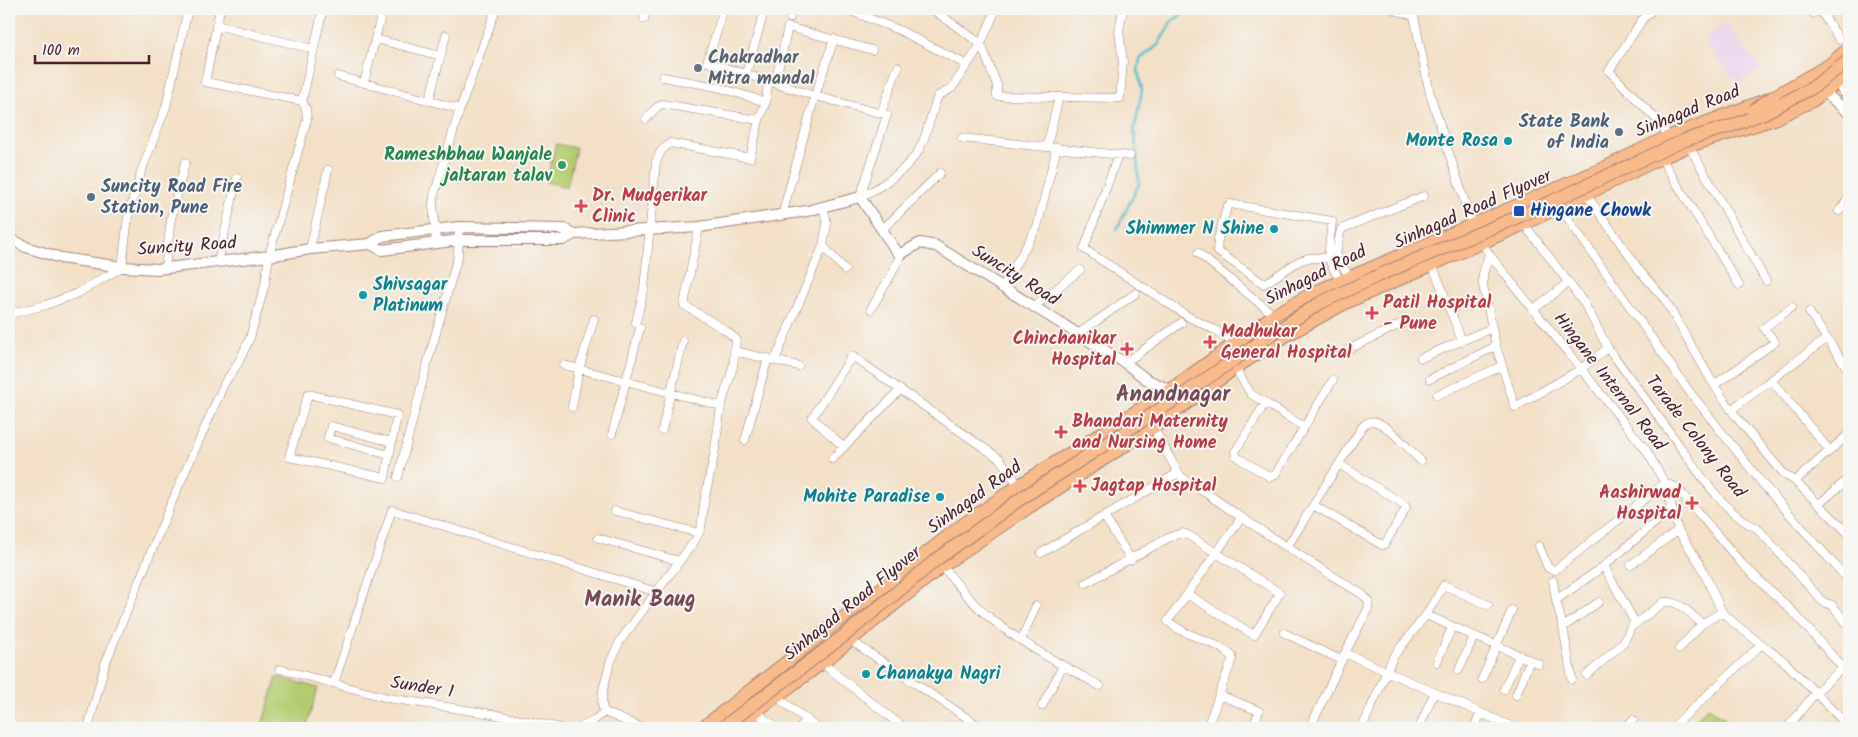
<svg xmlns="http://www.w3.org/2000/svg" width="1858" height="737" viewBox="0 0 1858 737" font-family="Kalam,sans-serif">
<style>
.built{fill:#ebd1ec}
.green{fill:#b4cc71;stroke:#7f764e}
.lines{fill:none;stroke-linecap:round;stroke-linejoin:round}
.stream{stroke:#51becb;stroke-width:2.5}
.minor-casing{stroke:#9e8079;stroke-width:9}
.tertiary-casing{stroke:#9e8079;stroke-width:12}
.primary-casing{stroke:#9e8079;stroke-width:14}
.minor{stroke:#fff;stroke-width:8}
.tertiary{stroke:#fff;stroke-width:10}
.primary{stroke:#fabb8c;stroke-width:12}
.primary-bridge-casing{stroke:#9e8079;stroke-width:14;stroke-linecap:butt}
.primary-bridge{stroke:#fabb8c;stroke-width:12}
.worship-dot{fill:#6b7280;stroke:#f6f6f2;stroke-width:2}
.service-dot{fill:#5c6f8a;stroke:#f6f6f2;stroke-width:2}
.culture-dot{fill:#0f9aa8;stroke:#f6f6f2;stroke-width:2}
.leisure-dot{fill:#2e9e5b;stroke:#f6f6f2;stroke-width:2}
.health-dot{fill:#e0444e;stroke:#f6f6f2;stroke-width:2}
.transit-dot{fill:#1a4fb4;stroke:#f6f6f2;stroke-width:2}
.labels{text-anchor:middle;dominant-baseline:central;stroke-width:4;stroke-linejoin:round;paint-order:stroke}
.worship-label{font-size:18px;font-weight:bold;fill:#5b616d;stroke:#f6f6f2;text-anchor:start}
.street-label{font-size:18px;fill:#4a1f2b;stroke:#f6f6f2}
.service-label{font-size:18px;font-weight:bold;fill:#4e5e75;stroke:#f6f6f2;text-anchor:end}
.culture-label{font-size:18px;font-weight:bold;fill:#0d838f;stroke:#f6f6f2;text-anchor:end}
.leisure-label{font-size:18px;font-weight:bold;fill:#27864d;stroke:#f6f6f2;text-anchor:end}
.health-label{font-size:18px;font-weight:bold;fill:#be3a42;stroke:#f6f6f2;text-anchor:start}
.transit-label{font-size:18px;font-weight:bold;fill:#164399;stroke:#f6f6f2;text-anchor:start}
.district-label{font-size:22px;font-weight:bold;fill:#774956;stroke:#f6f6f2}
</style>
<rect width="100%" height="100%" fill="#f6f6f2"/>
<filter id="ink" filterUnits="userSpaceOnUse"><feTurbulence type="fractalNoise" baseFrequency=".02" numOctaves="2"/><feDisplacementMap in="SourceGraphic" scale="10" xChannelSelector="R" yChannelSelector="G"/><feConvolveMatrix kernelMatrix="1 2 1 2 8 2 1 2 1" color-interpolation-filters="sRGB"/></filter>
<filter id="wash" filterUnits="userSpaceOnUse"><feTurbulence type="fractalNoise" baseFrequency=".0096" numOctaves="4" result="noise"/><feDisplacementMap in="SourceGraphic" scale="20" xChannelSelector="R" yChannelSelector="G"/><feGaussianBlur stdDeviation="1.12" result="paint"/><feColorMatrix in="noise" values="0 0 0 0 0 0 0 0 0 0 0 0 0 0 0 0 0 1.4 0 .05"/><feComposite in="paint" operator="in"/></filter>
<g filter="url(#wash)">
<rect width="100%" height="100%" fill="#f3e0c7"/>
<path class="built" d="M1726,23L1760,68L1738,84L1703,39Z"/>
<path class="green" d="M556,144L576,148L567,187L546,182Z
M277,677L318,688L306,728H261Z
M1707,707L1725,718L1713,728H1688Z"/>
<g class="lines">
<path class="stream" d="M1117,229L1139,184L1137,153L1134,131L1142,90L1138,71L1140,59L1158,45L1172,21L1183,14L1187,9"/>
</g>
</g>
<g filter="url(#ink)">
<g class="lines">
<g class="minor-casing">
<path id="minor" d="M724,9L707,62L815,96L887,115L860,197
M932,9L981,44
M1391,9L1414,16L1430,94L1473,227
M1653,9L1642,20L1609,71L1663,126L1667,137
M1809,9L1813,13L1822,9
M1820,10L1839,39
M851,11L901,31L967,65
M790,18L793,9
M1847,18L1849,15
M644,19L646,9
M216,25L313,49
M376,39L441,56
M981,44L997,85V96L1120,98L1123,61L1119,32L1123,9
M746,74L762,19
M338,76L460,109
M663,77L717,87L766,102L768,81
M364,83L381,16
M775,83L788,27L872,50
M302,101L323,9
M429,101L446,35
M881,113L898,67
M646,119L656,108L662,104L759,120
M962,138L1130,156
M1047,146L1059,97
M1689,146L1766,281
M1118,155L1084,249L1189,317L1225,335L1233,345
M1661,158L1739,285
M1586,194L1640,271L1665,300L1714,385L1737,418L1784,474L1795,481L1849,534
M860,197C880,188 910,168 920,148C928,132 931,113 938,96L952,88L981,44L996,9
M1559,206L1689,391L1762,483L1849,581
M1839,211L1849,198
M782,215L815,96L834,39
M1524,224L1584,303L1608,348
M882,230L940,173
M1480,239L1489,254L1646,450L1665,483L1678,530L1700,564L1722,612L1735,624L1786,663L1849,727
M436,243L433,205L434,195L460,109L496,9
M823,246L845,270
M310,249L328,170
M1198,253L1274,315
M1489,254L1483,274V285L1496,346L1515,407L1581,369L1608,348C1630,378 1652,408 1674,438C1693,464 1726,517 1757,528L1823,602L1832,605L1849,626
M1328,258H1309L1299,261L1264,284L1217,251L1218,239L1227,207L1230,204L1332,221L1328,258L1340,281
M218,262L237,178
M1433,266L1462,341
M165,268L171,219L185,163
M1349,277L1336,254L1341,229L1424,196
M1002,288L1037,227L1057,147
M1033,307L1080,270
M871,309L891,275L901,254
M1534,309L1569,282
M1809,312L1849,371
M9,314L46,305L78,293L122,267L128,217L141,172L166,107L188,9
M636,322L644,289L656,162L661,151L670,143L750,158L759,120L766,102
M1078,334L1136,293
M1347,350L1405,322
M734,351L798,366
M1421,358L1492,328
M775,360L823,246L827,223L823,207
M1125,363L1181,323
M564,365L721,406
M1235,368L1251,394L1304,427
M1430,379L1496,346
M1772,381L1830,451
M1714,385L1775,342L1764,328L1792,307
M308,394L397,415L385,478L289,457Z
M1437,395L1502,366
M1265,403L1235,452L1237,457L1270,477L1275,475L1333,380
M572,407L579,369L594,319
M1731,410L1826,339
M1152,425L1178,473C1187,484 1201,489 1212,497C1261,532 1312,563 1363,595L1369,601L1368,609L1345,653L1310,728
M662,430L683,341
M612,434L640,328
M745,440L768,358
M844,447L812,418L852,356L1000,459L1019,486
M389,455L328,438L331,426L392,442
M832,459L900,390
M398,477L426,368L458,256L459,227
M1795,481L1849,434
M1819,504L1849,478
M1313,505L1382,545L1385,544L1406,508L1405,505L1339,464
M615,511L699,533
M1104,516L1131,560
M598,538L679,561
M1539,546L1548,568L1555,570L1665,483L1676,487L1742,564L1793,612L1843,668
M1287,547L1362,427C1366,423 1371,420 1376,422C1390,426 1410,451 1421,461
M1041,553L1178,473
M1631,565L1678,530
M942,566C957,583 971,603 989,617C1023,645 1062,665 1100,686
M1604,566L1635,623
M1553,581L1556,600
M1086,583L1172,536L1182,533L1188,535L1280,593L1254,635L1187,594
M1426,615L1444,585L1488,605
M1563,627L1599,602
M1284,633L1341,660
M850,640L982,728
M1021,640L1036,606
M1679,649L1702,624L1722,612
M1345,653L1515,728
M1437,662L1452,627
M822,663L904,728
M280,669L388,698L492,714L561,728
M1459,670L1474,636
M1587,675L1624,642L1631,627L1664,602C1678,599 1692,615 1702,624
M1482,679L1512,610
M1572,679L1563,627L1556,600L1604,566L1671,509
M334,683L392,510L657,592
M1504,689L1519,656
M1219,695L1259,711L1253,728
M1516,695L1530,660
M777,697L817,728
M1042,706L1063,666
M755,711L777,728
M88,728L105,664L170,506L225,382L237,365L250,338L265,284L269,256L307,119L306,109L302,101L205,82L220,9
M579,728L592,722L604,712
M643,728L604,712L602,705L603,690L610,663L620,641L696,539L701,528L705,497L714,456L721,406L733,367L736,339L725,330L684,305L699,227
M800,728L807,719
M1207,728L1232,660V656C1214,639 1186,638 1168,621L1241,518
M1362,728L1393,657L1426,615L1539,664
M1419,728L1434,693
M1474,728L1481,713
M1625,728L1633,720
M1672,728L1762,644
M1787,728L1816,692L1849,662"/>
</g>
<g class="tertiary-casing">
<path id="tertiary" d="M1844,78L1842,89L1849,97
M1823,86L1824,92L1849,113
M9,238L26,247L61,258L122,267L158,269L269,256L310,249L370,244L382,236L459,227L564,229L574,234
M370,244L382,250L460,240H563L574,234L699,227L807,211L860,197L897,252L901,254L920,243L936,246L1125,363L1146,379L1170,390L1173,394"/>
</g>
<g class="primary-casing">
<path id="primary" d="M702,728L961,526L1015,488L1170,390L1274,315L1313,293L1602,169L1663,139L1773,97L1829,65L1849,48
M733,728L822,663L942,566L1029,507L1154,427L1235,368L1287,335L1345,303L1524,224L1661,158L1689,146L1774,119L1812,101L1849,74"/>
</g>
<use href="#minor" class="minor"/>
<use href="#tertiary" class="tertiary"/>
<use href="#primary" class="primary"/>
<g class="primary-bridge-casing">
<path id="primary-bridge" d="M1753,111L1773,97
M722,728L845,635L936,560L1023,497L1181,396L1272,334L1320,303L1384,273L1520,216L1685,140L1731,126L1764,113L1812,88L1849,60"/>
</g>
<use href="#primary-bridge" class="primary-bridge"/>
</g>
</g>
<circle class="worship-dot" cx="698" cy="68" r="5"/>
<g class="service-dot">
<circle cx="1619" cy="132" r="5"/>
<circle cx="91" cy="197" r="5"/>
</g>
<g class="culture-dot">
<circle cx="1508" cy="141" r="5"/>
<circle cx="1274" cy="229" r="5"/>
<circle cx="363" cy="295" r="5"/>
<circle cx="940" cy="497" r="5"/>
<circle cx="866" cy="674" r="5"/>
</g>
<circle class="leisure-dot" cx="562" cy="165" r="5"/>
<g class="health-dot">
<path d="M578.5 198.5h5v5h5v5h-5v5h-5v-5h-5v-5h5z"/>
<path d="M1369.5 305.5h5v5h5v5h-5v5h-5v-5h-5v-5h5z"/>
<path d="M1207.5 334.5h5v5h5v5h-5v5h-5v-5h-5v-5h5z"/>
<path d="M1124.5 341.5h5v5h5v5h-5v5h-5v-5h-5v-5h5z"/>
<path d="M1058.5 424.5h5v5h5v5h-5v5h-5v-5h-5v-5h5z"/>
<path d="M1077.5 478.5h5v5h5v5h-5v5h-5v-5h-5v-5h5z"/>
<path d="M1689.5 495.5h5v5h5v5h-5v5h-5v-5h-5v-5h5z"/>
</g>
<rect class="transit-dot" x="1513" y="205" width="12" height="12" rx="2.5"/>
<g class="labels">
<g class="worship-label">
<text x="708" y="58">Chakradhar<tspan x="708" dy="21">Mitra mandal</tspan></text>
</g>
<g class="street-label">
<text transform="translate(1688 112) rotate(-22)">Sinhagad Road</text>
<text transform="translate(1473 210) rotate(-24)">Sinhagad Road Flyover</text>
<text transform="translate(187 247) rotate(-4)">Suncity Road</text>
<text transform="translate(1015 276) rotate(32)">Suncity Road</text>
<text transform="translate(1316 276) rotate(-27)">Sinhagad Road</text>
<text transform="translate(1609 382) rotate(52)">Hingane Internal Road</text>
<text transform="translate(1695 437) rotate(52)">Tarade Colony Road</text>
<text transform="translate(975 498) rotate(-36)">Sinhagad Road</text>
<text transform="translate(853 604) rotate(-39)">Sinhagad Road Flyover</text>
<text transform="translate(422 688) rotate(9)">Sunder 1</text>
</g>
<g class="service-label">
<text x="1609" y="122">State Bank<tspan x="1609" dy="21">of India</tspan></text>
<text x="101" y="187" text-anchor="start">Suncity Road Fire<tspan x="101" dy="21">Station, Pune</tspan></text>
</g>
<g class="culture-label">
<text x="1498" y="141">Monte Rosa</text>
<text x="1264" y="229">Shimmer N Shine</text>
<text x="373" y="285" text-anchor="start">Shivsagar<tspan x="373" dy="21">Platinum</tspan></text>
<text x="930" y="497">Mohite Paradise</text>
<text x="876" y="674" text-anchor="start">Chanakya Nagri</text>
</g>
<g class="leisure-label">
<text x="552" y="155">Rameshbhau Wanjale<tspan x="552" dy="21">jaltaran talav</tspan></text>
</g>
<g class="health-label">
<text x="592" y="196">Dr. Mudgerikar<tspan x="592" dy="21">Clinic</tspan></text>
<text x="1383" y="303">Patil Hospital<tspan x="1383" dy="21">- Pune</tspan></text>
<text x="1221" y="332">Madhukar<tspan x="1221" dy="21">General Hospital</tspan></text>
<text x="1116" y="339" text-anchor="end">Chinchanikar<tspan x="1116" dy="21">Hospital</tspan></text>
<text x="1072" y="422">Bhandari Maternity<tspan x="1072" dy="21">and Nursing Home</tspan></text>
<text x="1091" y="486">Jagtap Hospital</text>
<text x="1681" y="493" text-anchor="end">Aashirwad<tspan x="1681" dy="21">Hospital</tspan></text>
</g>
<g class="transit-label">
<text x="1530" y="211">Hingane Chowk</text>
</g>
<g class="district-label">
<text x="1173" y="395">Anandnagar</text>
<text x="640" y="600">Manik Baug</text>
</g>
</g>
<rect width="1858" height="737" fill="none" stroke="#f6f6f2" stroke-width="30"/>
<path d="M35 55v8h114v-8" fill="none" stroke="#4a1f2b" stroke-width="2.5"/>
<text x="42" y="55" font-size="15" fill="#4a1f2b" stroke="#f6f6f2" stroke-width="4" paint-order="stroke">100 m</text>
</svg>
